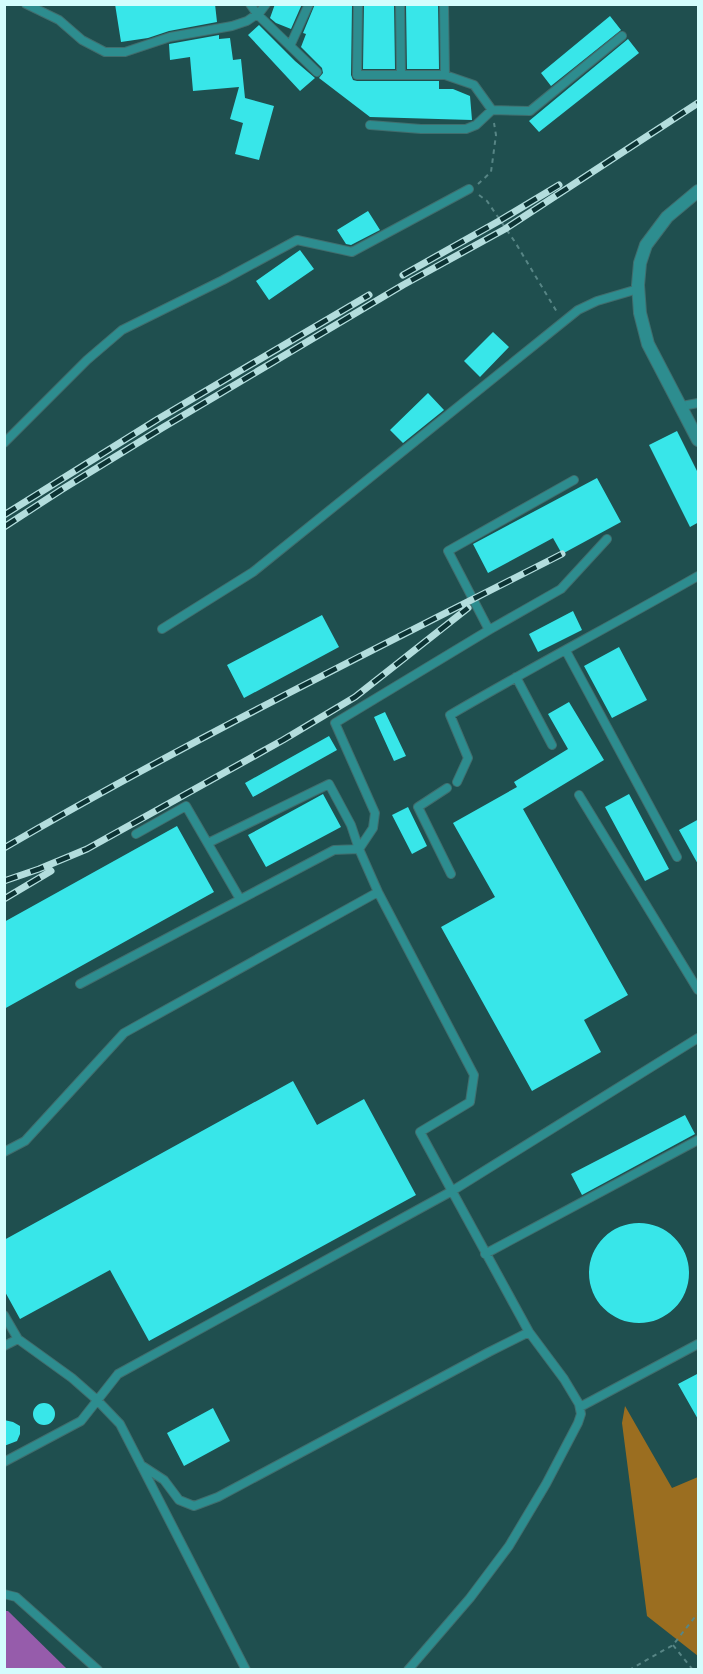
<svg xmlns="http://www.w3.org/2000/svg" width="703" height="1674" viewBox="0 0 703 1674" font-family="Raleway,sans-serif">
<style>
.forest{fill:#9b6e20}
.water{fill:#965cab}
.building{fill:#38e6e9}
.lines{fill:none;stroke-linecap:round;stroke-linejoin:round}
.service-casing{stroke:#406e6e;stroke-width:10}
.minor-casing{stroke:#406e6e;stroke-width:14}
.path{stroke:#578585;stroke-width:2;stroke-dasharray:4.5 4.5;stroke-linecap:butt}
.service{stroke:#2d8d8f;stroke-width:8}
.minor{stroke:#2d8d8f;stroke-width:12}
.rail-casing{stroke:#b3dddd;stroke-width:7}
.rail{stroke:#0c3334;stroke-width:4.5;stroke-dasharray:14;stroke-linecap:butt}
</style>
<rect width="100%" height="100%" fill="#1f4f4f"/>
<path class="forest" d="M625,1406L672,1488L698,1477V1656L647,1616L622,1423Z"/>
<path class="water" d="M4,1611H8L67,1669H5Z"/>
<path class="building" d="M115,4H215L217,22L169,31L148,38L121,42Z
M275,4H302L291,29L276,23L270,18Z
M315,4H352L351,75L353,80L357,81H439V89H453L470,96L472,120L370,117L319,78L323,73L322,68L301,47L306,34L303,33Z
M364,4H394L395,69H363Z
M406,4H438L439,69H407Z
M610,16L621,30L551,86L541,73Z
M259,25L295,61L315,78L300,91L248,35Z
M219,35V39L230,38L233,60L241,59L245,98L274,106L259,160L235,154L243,123L230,119L239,87L193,91L190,57L170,60L169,44Z
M628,39L639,53L539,132L529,121Z
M368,211L380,230L351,245L346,244L337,230Z
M300,250L314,269L269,300L256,281Z
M493,332L509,347L480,377L464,361Z
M428,393L444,410L403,443L390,430Z
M677,431L699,475V522L690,527L649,445Z
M597,478L621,522L562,554L553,538L488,573L473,544Z
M573,611L582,630L538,652L529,634Z
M322,615L339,647L244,698L227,665Z
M619,647L647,700L612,718L584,666Z
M569,702L604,760L523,809L628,995L584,1020L601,1052L532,1091L441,927L495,897L453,823L517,787L514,782L568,749L548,714Z
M385,712L406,756L394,761L374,717Z
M329,736L337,750L253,797L245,783Z
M323,794L341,827L266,867L248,835Z
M629,794L669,869L645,881L605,807Z
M408,807L427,846L412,854L392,815Z
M699,819V866L679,830Z
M177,826L214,892L4,1009V922Z
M293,1081L317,1125L364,1099L416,1195L149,1341L110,1270L20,1319L4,1290V1240Z
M685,1115L695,1134L582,1195L571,1174Z
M589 1273a50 50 0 1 1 100 0a50 50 0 1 1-100 0Z
M699,1373V1421L678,1384Z
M33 1414a11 11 0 1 1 22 0a11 11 0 1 1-22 0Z
M213,1408L230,1441L184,1466L167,1433Z
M4,1420L13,1422L20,1426V1434L17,1441L4,1446Z"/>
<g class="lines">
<g class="service-casing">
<path id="service" d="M26,4L59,20L82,40L105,52H125L170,37L232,26L247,21L260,12L266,4
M250,4L257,14L317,72
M358,4L357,75H401L400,4
M290,46L309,4
M401,75H445L444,4
M445,75L474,85L492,110L530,111L622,36
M370,125L421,129H466L476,125L492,110
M682,406L698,403
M4,443L87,360L122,330L223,280L297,240L352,252L469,189
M162,629L253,572L578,310L597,301L638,289
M489,630L448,551L574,480
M566,651L677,857
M516,677L552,745
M457,782L468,758L450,715C532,667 616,623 698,576
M447,788L418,807L451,874
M579,795L698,990
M136,834L186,806L240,899
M80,984L334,850L359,849L351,825L329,784L208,843
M4,1152L25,1141L124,1033L378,892
M485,1254L698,1140
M4,1315L18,1339L72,1378L97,1400L120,1424L246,1670
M4,1346L18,1339
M580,1407L698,1344
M4,1462L81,1421L118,1374L452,1191L420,1132L470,1102L474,1075L378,892L359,849L373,828L375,813L335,723L489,630L561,589L607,539
M141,1465L164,1480L179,1500L194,1506L218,1497L489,1352L529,1332
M4,1594L16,1597L98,1670
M408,1670L470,1598L509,1546L546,1484L578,1423L581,1414L579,1404L564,1379L529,1332L452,1191L698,1038"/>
</g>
<g class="minor-casing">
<path id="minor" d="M698,191L667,217L646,245L640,263L638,285L640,313L648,344L698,440"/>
</g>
<path class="path" d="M478,184L491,172L496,135L494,123
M479,195L487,201L515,242L557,312
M673,1645L693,1670
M629,1670L673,1645L698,1613"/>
<use href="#service" class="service"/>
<use href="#minor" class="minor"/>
<g class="rail-casing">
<path id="rail" d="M403,275L499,221L559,185
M4,515L158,419L369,295
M4,527L61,490L162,428L403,285L505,229L698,103
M4,848C186,742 375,649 562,554
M4,881L39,869L87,849L283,740L355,697L468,608
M4,899L51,871"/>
</g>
<use href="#rail" class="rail"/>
</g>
<rect width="703" height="1674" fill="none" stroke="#d4fdfd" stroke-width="12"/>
</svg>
